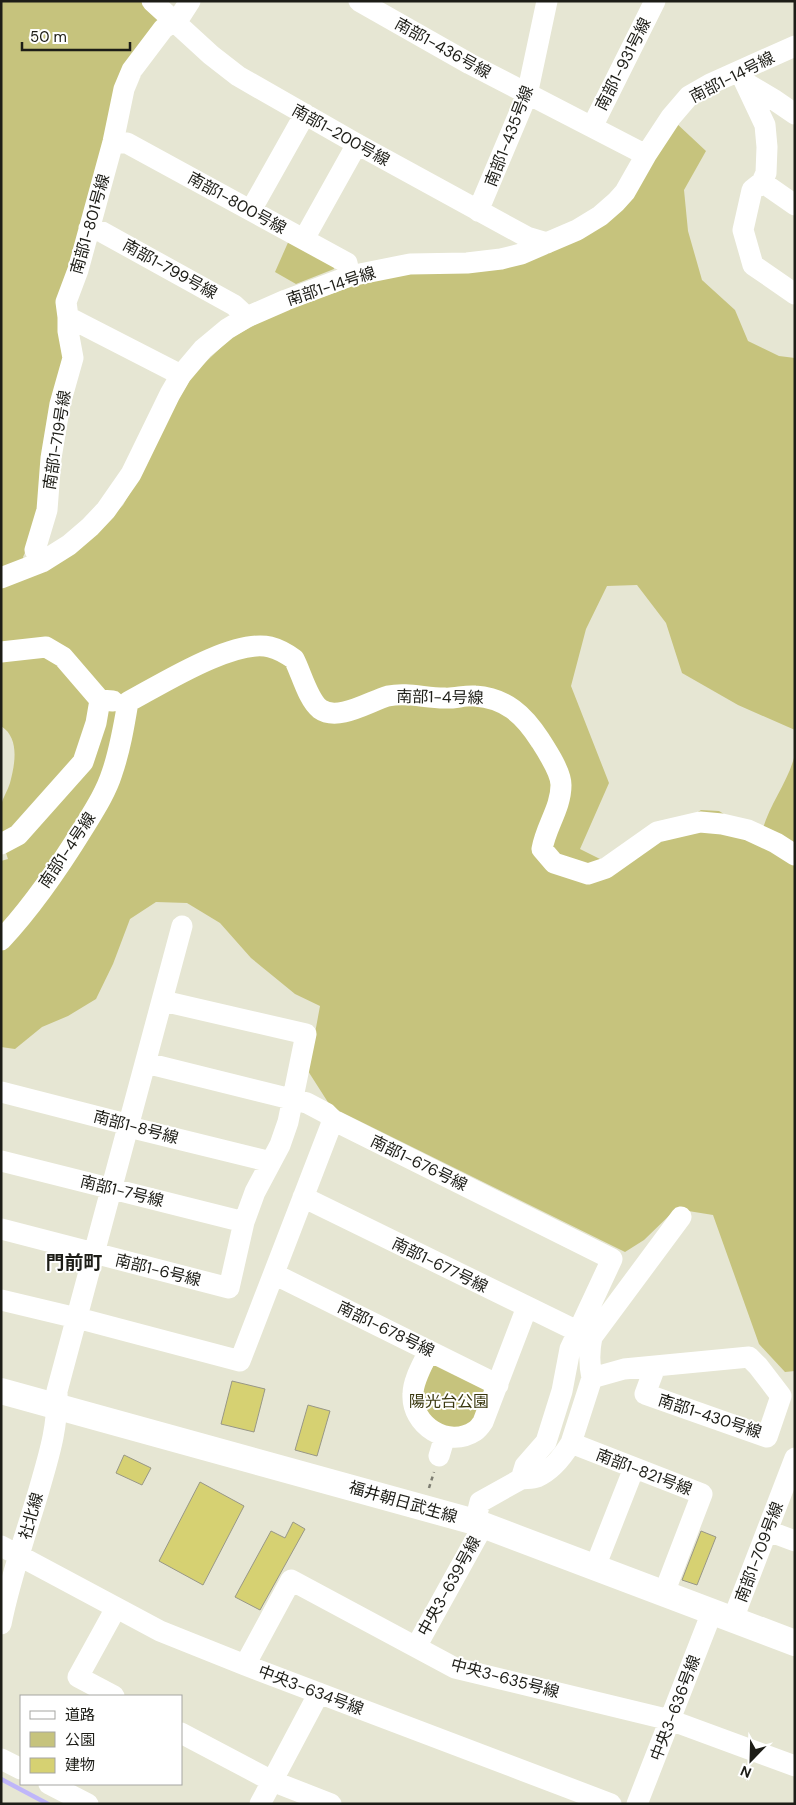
<svg xmlns="http://www.w3.org/2000/svg" width="796" height="1805" viewBox="0 0 796 1805" font-family="'DM Sans','Noto Sans JP',sans-serif">
<style>
.green{fill:#c6c37d}
.lines{fill:none;stroke-linecap:round;stroke-linejoin:round}
.stream{stroke:#bfb6f9;stroke-width:4.5}
.building{fill:#d6d172;stroke:#989786}
.path{stroke:#7d7d71;stroke-width:2.5;stroke-dasharray:4 4;stroke-linecap:butt}
.minor{stroke:#fff;stroke-width:21}
.major{stroke:#fff;stroke-width:26}
.labels{text-anchor:middle;dominant-baseline:central;stroke-width:4;stroke-linejoin:round;paint-order:stroke}
.street-label{font-size:16px;fill:#1d1d17;stroke:#fff}
.park-label{font-size:16px;fill:#39370e;stroke:#fff}
.quarter-label{font-size:19px;font-weight:bold;fill:#1d1d17;stroke:#fff}
</style>
<rect width="100%" height="100%" fill="#e6e6d3"/>
<path class="green" d="M1,1H143L165,22L96,174L67,356L41,506L30,542L23,557L32,576L97,533L123,505L149,460L168,417L194,373L231,338L271,316L369,280L573,240L675,122L706,151L684,190L688,231L702,280L735,310L748,341L779,356L795,358V730L738,705L682,673L666,623L637,585L607,586L586,629L571,686L609,783L580,849L604,861L690,817L701,810L719,811L732,819L763,828C771,802 789,780 795,754V1371L785,1372L759,1344L713,1215L676,1209L644,1240L625,1252L331,1107L308,1071L320,1006L295,994L251,958L220,923L187,903L156,902L130,919L113,964L96,999L68,1016L42,1027L15,1049L1,1047V861L8,859C2,842 0,823 1,805C3,797 8,790 10,783C15,764 20,738 1,726Z
M290,238L333,263L334,269L296,284L275,272Z
M436,1362L488,1387L478,1419L454,1431L424,1415L421,1384Z"/>
<g class="lines">
<path class="stream" d="M1,1779L48,1804"/>
</g>
<path class="building" d="M232,1381L265,1389L254,1432L221,1424Z
M308,1405L330,1411L317,1456L295,1450Z
M124,1455L151,1468L142,1485L116,1473Z
M200,1482L244,1506L203,1585L159,1561Z
M293,1522L305,1529L260,1610L235,1597L271,1531L285,1538Z
M701,1531L716,1537L697,1585L682,1580Z"/>
<g class="lines">
<path class="path" d="M429,1488L434,1472"/>
<path class="minor" d="M152,1L211,55L238,76L357,144L527,237L547,243
M359,1L470,64L646,155
M740,72L765,125L767,147L766,173L762,182L752,190L743,230L753,265L795,294
M746,83L773,99L795,114
M592,127L655,1
M113,142L127,143L347,263L350,276
M762,182L795,205
M251,210L305,114
M478,211L527,95L547,1
M89,228L102,232L234,305L247,317
M309,230L357,144
M181,375L68,317L66,302L78,270L113,142L124,89L132,70L163,29L181,15L190,1
M42,562L35,550L47,510L51,458L60,404L73,358L68,331V317
M1,578L42,562L69,545L90,527L106,510L131,474L170,394L181,375L203,349L227,329L247,317L286,300L350,276L410,264L467,263L501,259L521,254L577,230L600,216L616,202L625,192L646,155L671,117L689,96L710,84L795,46
M1,652L46,647L63,657L100,700L113,701
M128,702C160,685 234,638 270,647C278,649 287,654 294,659C301,672 308,700 320,709C338,722 370,701 388,696C407,692 425,698 444,698C454,699 465,695 475,696C506,698 524,715 540,740C547,751 561,772 561,785C561,808 546,826 542,849L554,863L588,874L606,868L657,832L700,822L722,824L748,830L776,843L795,855
M1,844L18,835L83,762L96,723L100,700
M1,940C33,906 60,866 84,827C95,809 106,792 112,773C120,750 124,726 128,702
M146,1063L307,1103L326,1113L333,1120
M1,1092L122,1123L137,1129L271,1162
M1,1161L244,1222
M303,1197L577,1331
M1,1229L229,1288L244,1222L255,1192L280,1145L288,1122L306,1034L163,1001
M274,1274L498,1385
M1,1300L85,1320L240,1361L333,1120L612,1259L570,1349L562,1391L546,1442L525,1466L521,1479L480,1502L475,1522
M429,1351C423,1364 413,1380 413,1394C411,1425 448,1449 475,1431C478,1429 481,1425 483,1422L527,1307
M655,1367L645,1394L767,1437L781,1396
M592,1378C589,1364 589,1351 592,1337L681,1217
M571,1443L702,1494L664,1593
M439,1456L445,1436
M521,1479C525,1478 532,1479 537,1477C551,1471 563,1456 571,1443L592,1378L624,1369L749,1357L758,1366L781,1396
M768,1531L795,1541
M1,1546L160,1631L245,1665L611,1804
M595,1567L634,1468
M733,1619L795,1458
M1,1624C10,1578 26,1534 39,1490C49,1455 58,1428 57,1391L182,926
M416,1647L483,1526
M245,1665L291,1580L455,1668L670,1720L795,1766
M114,1696L78,1677L116,1608
M181,1733L272,1781L331,1804
M1,1759L21,1769
M49,1784L88,1804
M260,1804L319,1693
M637,1804L712,1612"/>
<path class="major" d="M1,1391L475,1522L795,1643"/>
</g>
<g class="labels">
<g class="street-label">
<text transform="translate(443 48) rotate(29)">南部1-436号線</text>
<text transform="translate(623 64) rotate(-63)">南部1-931号線</text>
<text transform="translate(732 77) rotate(-27)">南部1-14号線</text>
<text transform="translate(341 135) rotate(29)">南部1-200号線</text>
<text transform="translate(509 136) rotate(-69)">南部1-435号線</text>
<text transform="translate(237 203) rotate(29)">南部1-800号線</text>
<text transform="translate(90 224) rotate(-74)">南部1-801号線</text>
<text transform="translate(170 269) rotate(29)">南部1-799号線</text>
<text transform="translate(331 286) rotate(-18)">南部1-14号線</text>
<text transform="translate(57 440) rotate(-81)">南部1-719号線</text>
<text transform="translate(440 697) rotate(1)">南部1-4号線</text>
<text transform="translate(67 850) rotate(-56)">南部1-4号線</text>
<text transform="translate(136 1127) rotate(15)">南部1-8号線</text>
<text transform="translate(419 1163) rotate(26)">南部1-676号線</text>
<text transform="translate(122 1191) rotate(14)">南部1-7号線</text>
<text transform="translate(440 1265) rotate(26)">南部1-677号線</text>
<text transform="translate(158 1270) rotate(14)">南部1-6号線</text>
<text transform="translate(386 1329) rotate(26)">南部1-678号線</text>
<text transform="translate(710 1416) rotate(18)">南部1-430号線</text>
<text transform="translate(644 1472) rotate(21)">南部1-821号線</text>
<text transform="translate(403 1502) rotate(16)">福井朝日武生線</text>
<text transform="translate(31 1516) rotate(-74)">社北線</text>
<text transform="translate(759 1552) rotate(-69)">南部1-709号線</text>
<text transform="translate(449 1586) rotate(-61)">中央3-639号線</text>
<text transform="translate(505 1678) rotate(15)">中央3-635号線</text>
<text transform="translate(311 1690) rotate(21)">中央3-634号線</text>
<text transform="translate(675 1708) rotate(-69)">中央3-636号線</text>
</g>
<g class="park-label">
<text x="449" y="1401">陽光台公園</text>
</g>
<g class="quarter-label">
<text x="74" y="1262">門前町</text>
</g>
</g>
<rect width="796" height="1805" fill="none" stroke="#1d1d17" stroke-width="5"/>
<rect x="20" y="1695" width="162" height="90" fill="#ffffff" stroke="#a5a5a2"/>
<rect x="30" y="1711" width="25" height="8" fill="#ffffff" stroke="#a5a5a2"/>
<text x="65" y="1720" font-size="15" fill="#1d1d17">道路</text>
<rect x="30" y="1732" width="25" height="15" fill="#c6c37d" stroke="#a5a5a2"/>
<text x="65" y="1745" font-size="15" fill="#1d1d17">公園</text>
<rect x="30" y="1758" width="25" height="15" fill="#d6d172" stroke="#a5a5a2"/>
<text x="65" y="1770" font-size="15" fill="#1d1d17">建物</text>
<g transform="translate(751 1760) rotate(203)" stroke="#ffffff" stroke-width="4" paint-order="stroke">
<path d="M0-4L9 19L0 12L-9 19Z" fill="#1d1d17"/>
<text y="-8" font-size="14" font-weight="bold" text-anchor="middle" fill="#1d1d17">N</text>
</g>
<path d="M22 42v8h108v-8" fill="none" stroke="#1d1d17" stroke-width="2.5"/>
<text x="30" y="42" font-size="15" fill="#1d1d17" stroke="#ffffff" stroke-width="4" paint-order="stroke">50 m</text>
</svg>
